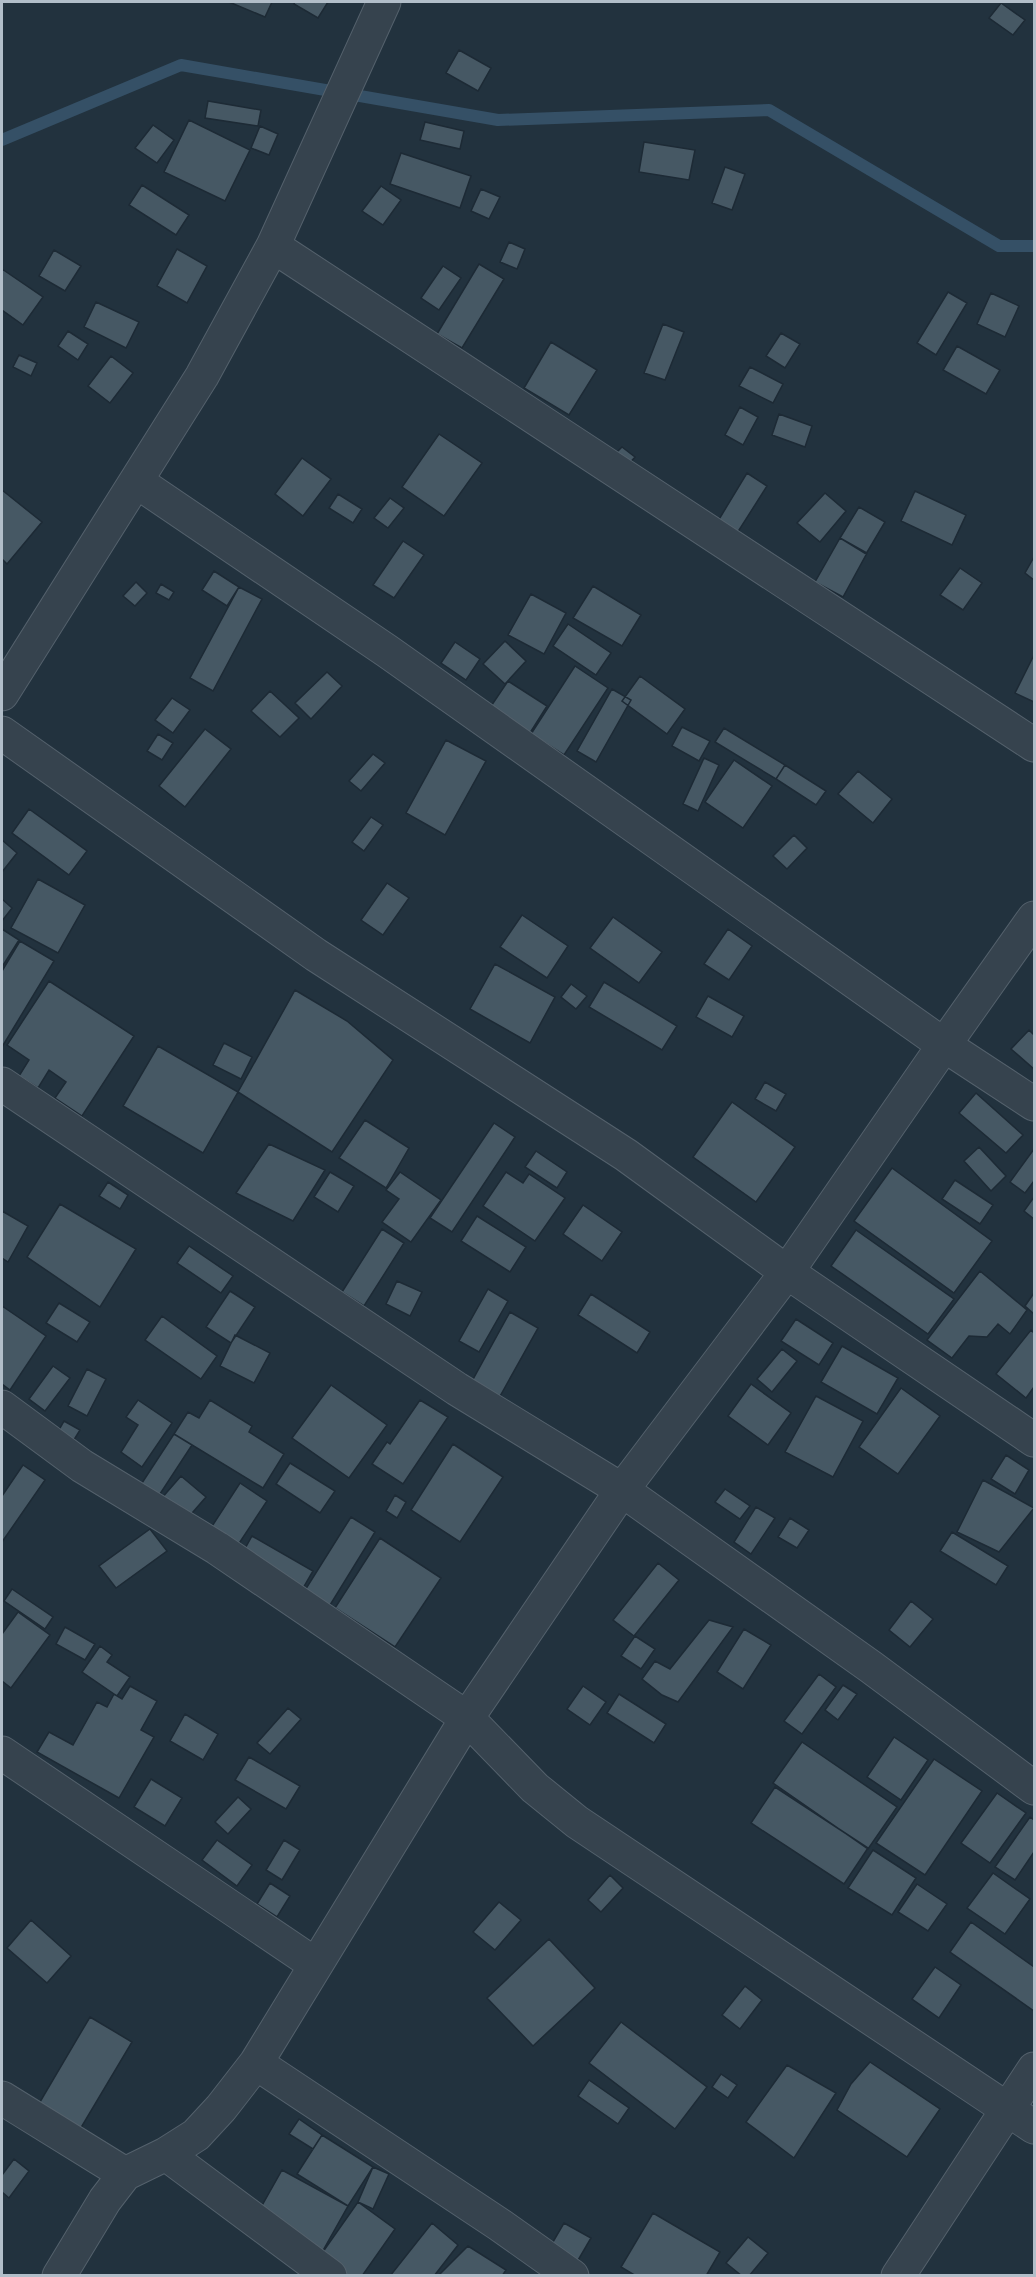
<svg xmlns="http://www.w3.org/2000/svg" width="1036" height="2277" viewBox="0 0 1036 2277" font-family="'Asap Condensed',sans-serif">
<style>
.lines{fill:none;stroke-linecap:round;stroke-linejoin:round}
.stream{stroke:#355066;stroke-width:12}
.building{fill:#465864;stroke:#1d2a35;stroke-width:1.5}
.street-casing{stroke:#54616c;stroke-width:35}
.street{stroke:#36434e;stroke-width:33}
</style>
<rect width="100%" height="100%" fill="#22323e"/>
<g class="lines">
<path class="stream" d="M2,140L181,65L498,120L769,110L999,246H1034"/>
</g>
<path class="building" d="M229,2H272L265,17Z
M295,2H328L318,18L294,4Z
M1001,3L1025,20L1013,35L989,18Z
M459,50L491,68L478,91L446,73Z
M208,101L261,110L258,126L205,118Z
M189,120L250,150L225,201L164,172Z
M425,122L464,131L460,149L420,140Z
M153,125L174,140L157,163L135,148Z
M260,126L278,134L269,155L251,148Z
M644,142L695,150L689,180L639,172Z
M401,153L471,176L460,208L390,184Z
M725,167L745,174L732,210L712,203Z
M142,185L189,215L176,235L129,205Z
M381,186L401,200L383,225L362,211Z
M481,189L500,197L489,219L471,211Z
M509,242L525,249L517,269L500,262Z
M177,249L207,266L187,303L157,286Z
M54,250L81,266L65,291L39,276Z
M479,264L504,279L462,348L437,334Z
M443,266L461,278L439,310L421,298Z
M2,269L43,297L23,325L2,310Z
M948,292L967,303L936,355L917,343Z
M991,293L1019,306L1005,337L977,324Z
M96,302L139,322L126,348L84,327Z
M663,324L684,332L665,380L644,373Z
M68,331L88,344L78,360L58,346Z
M781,333L800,344L785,368L766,356Z
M551,342L597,370L569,415L524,388Z
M957,346L1000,370L986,394L943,370Z
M19,355L37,363L31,376L13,367Z
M111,356L133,373L110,403L88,386Z
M750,367L783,384L773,403L739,386Z
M740,407L758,417L743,445L725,435Z
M779,414L812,426L805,447L772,435Z
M439,434L482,463L444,516L402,487Z
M622,447L635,457L627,466L614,455Z
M302,458L331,479L303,516L275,494Z
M747,473L767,486L734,538L715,526Z
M2,490L42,522L7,564L2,559Z
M915,491L966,515L952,545L901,521Z
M825,493L846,511L820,542L797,523Z
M338,494L362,509L353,523L329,508Z
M390,498L404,508L388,528L374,518Z
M859,507L885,522L866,554L840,538Z
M840,538L867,553L843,597L815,582Z
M403,541L424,555L394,598L373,585Z
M1034,557V580L1025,573Z
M960,568L982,583L963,610L940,595Z
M214,571L239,587L227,606L202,590Z
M136,582L147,593L135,606L123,596Z
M161,584L174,592L169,600L156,593Z
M593,586L641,615L622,646L573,618Z
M239,587L262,599L213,691L190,678Z
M531,594L566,613L544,654L508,635Z
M568,624L611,653L596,675L553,646Z
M505,641L526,661L505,684L483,664Z
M455,642L480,659L466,680L441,663Z
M1034,655V702L1015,693Z
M575,666L608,688L564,755L531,734Z
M327,672L342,686L311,719L295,703Z
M640,676L685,709L667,734L622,701Z
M508,681L547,706L523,744L483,718Z
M612,689L631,700L596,762L577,751Z
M270,691L299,718L280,737L251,711Z
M172,698L190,710L173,733L155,720Z
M682,727L710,741L699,761L672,746Z
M724,728L785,765L776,779L715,742Z
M205,729L231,749L185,807L159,786Z
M158,734L173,743L162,760L147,751Z
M446,740L486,761L445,835L406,813Z
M373,754L385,763L361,791L349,781Z
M704,758L719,765L698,811L683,804Z
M734,760L772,786L743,828L705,802Z
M785,765L826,791L816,805L776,779Z
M858,771L892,799L873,823L838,794Z
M29,809L87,851L69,875L12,833Z
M371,817L383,825L364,851L352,842Z
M794,835L807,848L787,869L773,856Z
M2,840L17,853L2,872Z
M38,879L85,905L58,953L11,928Z
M387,883L409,898L383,935L361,920Z
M2,899L12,908L2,921Z
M522,915L568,946L547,978L500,947Z
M613,917L662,952L639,983L590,948Z
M2,929L19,940L2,967Z
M728,929L752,946L729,980L704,964Z
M20,941L54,961L2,1047V971Z
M495,964L555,997L530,1043L470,1009Z
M49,981L134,1036L82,1116L55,1098L66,1082L49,1070L38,1088L19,1076L29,1060L7,1045Z
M604,982L677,1026L662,1050L589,1007Z
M571,984L587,996L576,1009L561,997Z
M295,990L347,1021L393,1060L332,1152L238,1092Z
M708,996L744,1016L732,1037L696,1017Z
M1029,1030L1034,1035V1069L1011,1049Z
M224,1043L252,1057L241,1079L213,1065Z
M158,1046L238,1092L203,1153L123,1106Z
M765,1082L786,1094L776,1111L755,1099Z
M976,1093L1023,1135L1006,1153L959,1113Z
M732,1102L795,1147L756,1202L693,1157Z
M365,1120L409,1148L386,1188L339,1158Z
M494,1123L515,1137L452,1232L430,1218Z
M269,1144L325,1170L293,1221L236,1193Z
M979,1147L1006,1176L991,1191L964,1161Z
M1034,1149V1181L1025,1193L1010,1182Z
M536,1151L567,1172L557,1188L525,1167Z
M892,1168L992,1241L954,1293L854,1221Z
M330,1172L354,1186L338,1212L314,1197Z
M400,1172L441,1200L411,1242L382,1222L399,1199L386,1190Z
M506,1172L523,1183L529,1174L565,1198L535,1241L483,1206Z
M955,1180L993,1205L980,1224L942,1199Z
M108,1182L128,1195L120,1209L99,1196Z
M1034,1197V1219L1024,1211Z
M60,1204L136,1249L100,1307L27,1257Z
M583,1205L622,1232L602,1261L563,1234Z
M2,1211L28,1226L8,1262L2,1258Z
M477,1216L526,1247L510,1272L461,1241Z
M382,1229L404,1243L364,1306L342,1292Z
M856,1230L954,1299L928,1334L831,1266Z
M189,1246L233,1276L221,1293L177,1263Z
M980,1271L1027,1310L1010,1334L998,1324L987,1337L969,1336L952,1358L927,1340Z
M397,1281L422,1292L410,1316L386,1304Z
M488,1289L508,1301L479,1352L459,1341Z
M230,1291L255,1307L231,1343L206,1327Z
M1034,1293V1314L1025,1306Z
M591,1294L650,1332L637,1353L578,1315Z
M59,1303L90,1322L77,1342L46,1323Z
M2,1306L46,1336L10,1390L2,1384Z
M510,1312L538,1328L499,1398L471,1383Z
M162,1316L217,1356L201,1379L145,1340Z
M796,1319L833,1343L819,1365L781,1341Z
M1031,1330L1034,1333V1387L1026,1398L996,1374Z
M235,1335L270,1353L254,1383L220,1366Z
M842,1346L898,1378L877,1414L821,1382Z
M782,1349L797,1361L772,1392L757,1379Z
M53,1366L70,1378L45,1411L29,1399Z
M87,1369L106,1379L87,1416L68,1406Z
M751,1384L791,1413L768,1445L728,1416Z
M331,1385L387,1425L349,1478L292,1438Z
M901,1388L940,1416L898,1474L859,1447Z
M816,1396L863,1421L833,1477L785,1452Z
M138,1400L172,1423L142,1467L121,1452L138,1425L126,1417Z
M210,1400L252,1426L249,1432L284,1454L263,1488L174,1434L188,1412L199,1418Z
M420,1400L448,1417L403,1484L372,1464L387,1442L390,1444Z
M64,1421L80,1430L69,1448L53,1440Z
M174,1434L192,1445L158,1497L140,1486Z
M453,1444L503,1477L460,1542L411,1510Z
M1006,1455L1029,1470L1015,1494L991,1479Z
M290,1463L335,1491L320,1513L276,1484Z
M23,1465L45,1480L2,1542V1496Z
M181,1476L206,1497L186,1520L161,1499Z
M983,1480L1034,1508L999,1552L957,1532Z
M240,1483L267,1501L234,1551L207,1534Z
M725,1489L750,1506L740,1519L715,1502Z
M395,1495L406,1502L397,1518L386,1511Z
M756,1507L775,1518L751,1554L734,1542Z
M351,1517L375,1532L327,1610L302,1595Z
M790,1518L809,1530L797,1548L778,1537Z
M150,1529L167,1551L116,1588L99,1566Z
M952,1532L1008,1566L996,1585L940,1551Z
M252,1536L313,1571L302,1590L242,1554Z
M380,1538L441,1578L395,1647L335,1608Z
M658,1563L679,1580L634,1636L613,1620Z
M12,1589L53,1617L45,1629L4,1601Z
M911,1601L933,1619L910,1647L889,1630Z
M18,1612L50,1635L11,1688L2,1681V1634Z
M709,1620L733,1627L678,1702L662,1695L642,1679L655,1661L670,1669Z
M65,1627L95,1644L85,1660L56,1644Z
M744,1629L771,1645L743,1689L717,1672Z
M635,1636L655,1649L641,1669L621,1656Z
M100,1646L112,1655L107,1662L130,1677L117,1696L82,1672Z
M819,1674L836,1687L802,1734L784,1721Z
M843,1685L857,1694L838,1720L825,1710Z
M130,1686L157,1701L141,1730L154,1737L119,1798L37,1752L49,1732L73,1745L97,1702L107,1707L114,1694L122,1699Z
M583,1686L606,1702L590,1725L567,1709Z
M619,1694L666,1724L654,1743L607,1713Z
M288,1708L301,1719L270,1754L257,1743Z
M185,1714L218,1734L203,1760L170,1741Z
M894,1737L928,1760L901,1800L867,1777Z
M802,1742L897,1807L868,1849L773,1783Z
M249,1757L300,1786L286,1809L235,1780Z
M934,1759L982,1791L925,1875L876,1843Z
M151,1779L182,1798L165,1826L134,1807Z
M775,1787L868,1848L844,1884L751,1823Z
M997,1793L1026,1813L990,1863L961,1843Z
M238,1797L251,1809L228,1834L215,1822Z
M1030,1817L1034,1820V1852L1015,1880L995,1867Z
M217,1840L252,1865L237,1886L202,1860Z
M284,1840L300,1850L282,1880L266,1870Z
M873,1850L916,1878L892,1915L848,1888Z
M993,1873L1030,1899L1005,1934L967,1908Z
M610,1875L623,1888L601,1912L588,1900Z
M270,1883L290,1896L277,1917L257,1904Z
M917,1884L947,1904L928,1931L898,1912Z
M499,1902L521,1920L495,1950L473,1932Z
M31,1920L71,1956L47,1983L7,1948Z
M971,1922L1034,1967V2011L950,1952Z
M549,1939L595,1988L533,2046L487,1998Z
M935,1967L961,1985L939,2018L912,1999Z
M745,1986L762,2000L740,2029L722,2015Z
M90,2017L132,2042L79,2131L37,2107Z
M621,2022L707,2087L675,2129L589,2063Z
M870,2062L940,2109L907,2157L837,2110L851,2084Z
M787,2065L836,2093L794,2158L746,2122Z
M721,2074L737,2085L728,2098L712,2087Z
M589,2080L629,2108L618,2124L578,2096Z
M299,2119L322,2135L313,2149L289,2134Z
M322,2135L373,2167L348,2206L297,2174Z
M14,2159L29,2171L9,2198L2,2192V2175Z
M373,2167L389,2174L373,2209L358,2202Z
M282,2170L348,2206L321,2254L255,2218Z
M358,2202L395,2229L362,2276H347L320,2256Z
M653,2213L720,2252L706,2276H636L621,2267Z
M432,2223L458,2245L434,2276H390Z
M564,2223L591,2238L577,2262L550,2247Z
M748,2237L768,2253L749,2276H742L726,2263Z
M468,2246L506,2270L502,2276H438Z"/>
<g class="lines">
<g class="street-casing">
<path id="street" d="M273,246L1034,745
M136,481L387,651L944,1045L1034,1104
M2,694L202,376L273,246L384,2
M2,733L316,955L626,1155L787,1272L1034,1440
M2,1084L457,1389L622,1490L871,1667L1034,1788
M2,1407L82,1466L217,1548L467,1718L535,1788L577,1822L1034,2127
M2,1753L316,1965
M256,2063L500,2225L572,2276
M2,2098L125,2174
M166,2154L330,2276
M59,2276L105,2200L125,2174L166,2154L196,2135L221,2108L256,2063L467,1718L622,1490L787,1272L944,1045L1034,918
M898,2276L1034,2069"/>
</g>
<use href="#street" class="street"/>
</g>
<rect width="1036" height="2277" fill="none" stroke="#b2bec9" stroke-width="6"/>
</svg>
